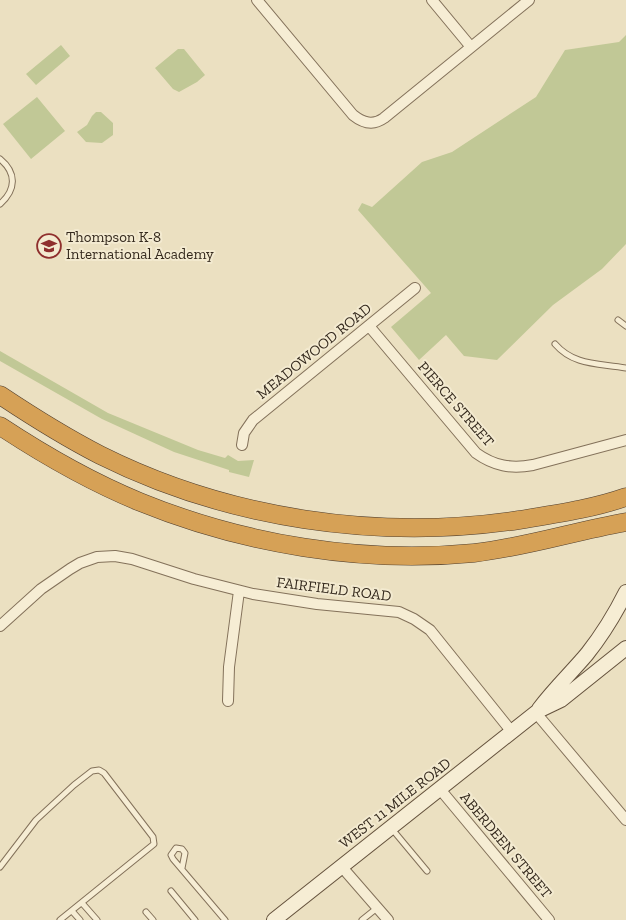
<svg xmlns="http://www.w3.org/2000/svg" width="626" height="920" viewBox="0 0 626 920" font-family="'Zilla Slab',serif">
<style>
.green{fill:#c1c896}
.lines{fill:none;stroke-linecap:round;stroke-linejoin:round}
.service-casing{stroke:#83715a;stroke-width:7}
.minor-casing{stroke:#83715a;stroke-width:12}
.secondary-casing{stroke:#65523d;stroke-width:16}
.motorway-casing{stroke:#513f2e;stroke-width:19}
.service{stroke:#f6edd4;stroke-width:5}
.minor{stroke:#f6edd4;stroke-width:10}
.secondary{stroke:#f6edd4;stroke-width:14}
.motorway{stroke:#d6a156;stroke-width:18}
.labels{text-anchor:middle;dominant-baseline:central;stroke-width:4;stroke-linejoin:round;paint-order:stroke}
.poi-label{font-size:15px;fill:#34291d;stroke:#f3ead0;text-anchor:start}
.street-label{font-size:15px;fill:#34291d;stroke:#f3ead0}
</style>
<rect width="100%" height="100%" fill="#ebe0c1"/>
<path class="green" d="M626,35V244L602,269L553,305L497,360L464,356L446,335L419,360L391,327L431,293L358,210L362,203L372,207L422,162L452,152L536,97L565,50L619,42Z
M61,45L70,56L36,85L26,74Z
M178,49H184L205,75L197,82L179,92L173,89L155,68Z
M37,97L65,131L31,159L3,124Z
M96,112H101L113,123V135L102,143L86,142L77,132L87,125L92,116Z
M0,351L108,413L198,450L225,458L228,455L238,461L254,460L249,477L229,472V470L174,452L102,419L0,361Z"/>
<g class="lines">
<g class="service-casing">
<path id="service" d="M0,159C17,173 16,190 0,204
M618,320L626,326
M555,344C574,366 599,363 626,368
M392,829L427,871
M0,867L36,820L74,785L92,771L99,770L104,773L153,837L154,844L60,920
M182,868L185,853L182,849L176,848L171,855L173,859L225,920
M171,891L195,920
M82,903L97,920
M72,911L80,920
M146,912L153,920
M362,920L377,908"/>
</g>
<g class="minor-casing">
<path id="minor" d="M257,0L353,115C363,123 373,126 384,118L529,0
M432,0L471,47
M369,326L476,453C494,466 511,469 533,465L626,440
M242,445L244,433L253,420L415,288
M0,626L41,589L70,569L80,563L97,557L115,556L132,559L194,579L253,594L317,604L399,612L414,619L430,630L512,732
M228,701L229,667L239,591
M536,713L626,820
M439,788L549,920
M341,866L388,920"/>
</g>
<g class="secondary-casing">
<path id="secondary" d="M539,709C554,689 571,673 587,654C602,635 615,614 626,592
M274,920L538,711L561,700L626,648"/>
</g>
<g class="motorway-casing">
<path id="motorway" d="M0,395C33,417 65,437 100,455C228,519 378,541 519,520C555,514 592,509 626,497
M0,426C44,455 91,482 140,502C243,544 362,564 474,553C526,547 575,531 626,522"/>
</g>
<use href="#service" class="service"/>
<use href="#minor" class="minor"/>
<use href="#secondary" class="secondary"/>
<use href="#motorway" class="motorway"/>
</g>
<defs>
<g id="school-ring" transform="scale(1.25)"><circle r="9.5" fill="#f3ead0" stroke="#8f2f2d" stroke-width="1.5"/><path d="M0-5L7-2L0 1L-7-2ZM-4 1L0 2.5L4 1V4Q0 6-4 4Z" fill="#8f2f2d"/></g>
</defs>
<g fill-rule="evenodd">
<use href="#school-ring" x="49" y="246"/>
</g>
<g class="labels">
<g class="poi-label">
<text x="66" y="237">Thompson K-8<tspan x="66" dy="17">International Academy</tspan></text>
</g>
<g class="street-label">
<text transform="translate(314 351) rotate(-39)">MEADOWOOD ROAD</text>
<text transform="translate(456 404) rotate(49)">PIERCE STREET</text>
<text transform="translate(334 589) rotate(7)">FAIRFIELD ROAD</text>
<text transform="translate(395 803) rotate(-38)">WEST 11 MILE ROAD</text>
<text transform="translate(506 845) rotate(50)">ABERDEEN STREET</text>
</g>
</g>
</svg>
